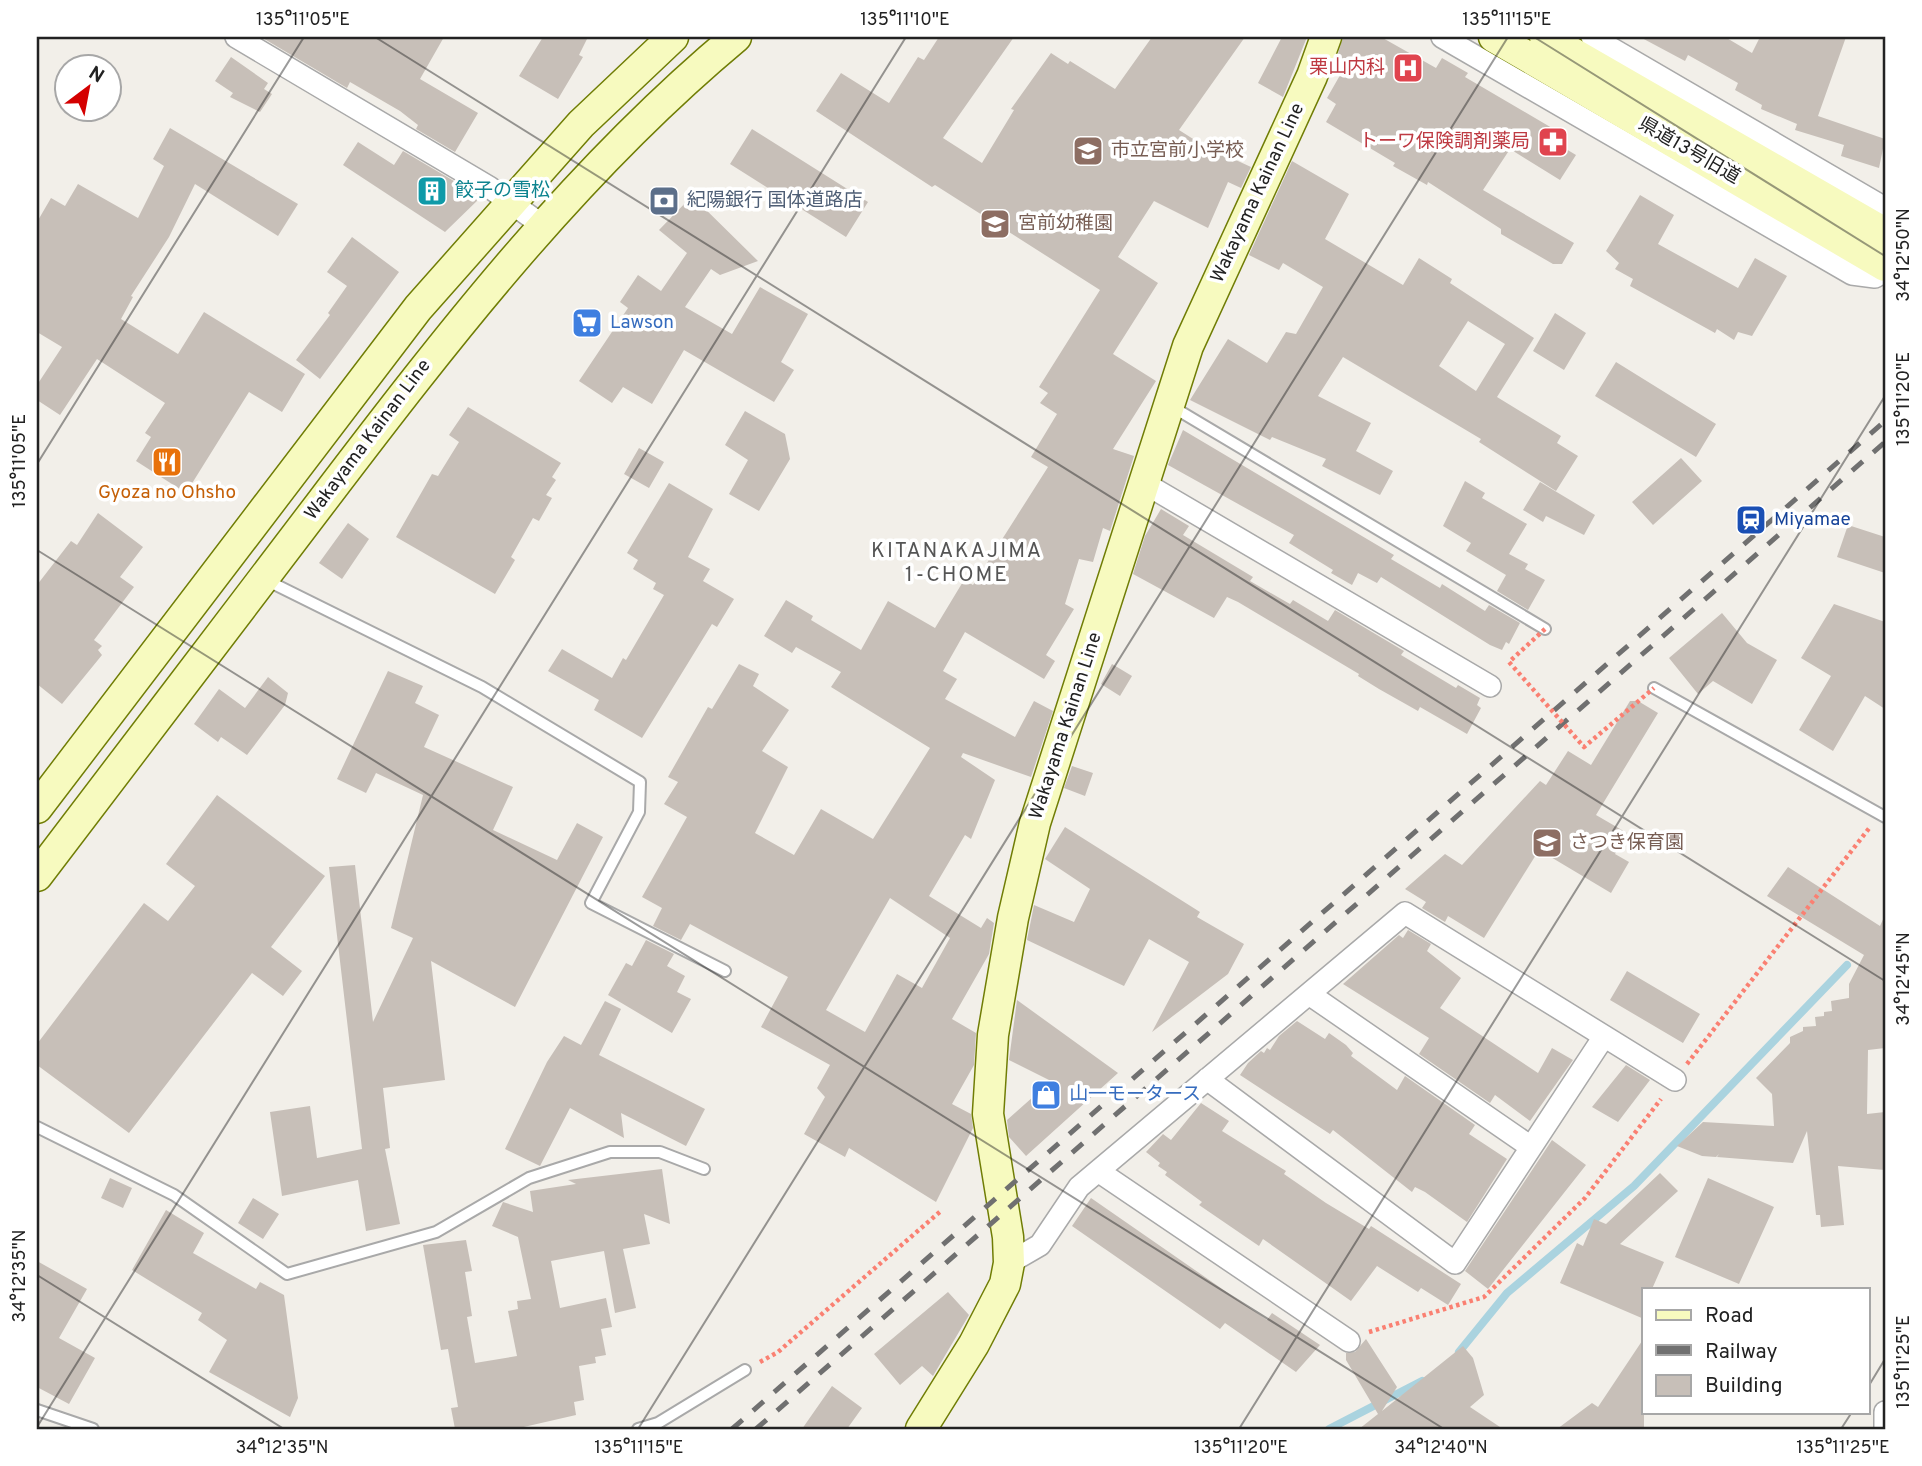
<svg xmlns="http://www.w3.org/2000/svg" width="1922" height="1466" viewBox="0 0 1922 1466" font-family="Overpass,'Noto Sans JP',sans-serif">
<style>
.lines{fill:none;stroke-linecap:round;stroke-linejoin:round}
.stream{stroke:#aad3df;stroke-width:8}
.building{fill:#c7bfb8;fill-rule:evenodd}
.lane-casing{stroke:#a9a9a9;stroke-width:14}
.street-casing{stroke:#a9a9a9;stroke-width:24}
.secondary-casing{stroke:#707d05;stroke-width:33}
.path{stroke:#fa8072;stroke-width:4.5;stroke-dasharray:3.5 3.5;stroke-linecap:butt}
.lane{stroke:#fff;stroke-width:10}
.street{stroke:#fff;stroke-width:21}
.secondary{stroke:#f7fabf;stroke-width:30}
.rail{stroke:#707070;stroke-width:5;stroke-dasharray:14 14;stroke-linecap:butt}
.path-bridge{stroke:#fa8072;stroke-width:4.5;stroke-dasharray:3.5 3.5;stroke-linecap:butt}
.ticks{fill:none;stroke:#222;stroke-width:2;stroke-opacity:0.45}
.labels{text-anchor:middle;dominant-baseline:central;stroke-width:7;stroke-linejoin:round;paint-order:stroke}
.health-label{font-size:19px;fill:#be3a42;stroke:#fff;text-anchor:end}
.education-label{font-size:19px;fill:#785e54;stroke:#fff;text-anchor:start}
.street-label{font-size:19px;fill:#222;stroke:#fff}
.culture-label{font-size:19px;fill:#0d838f;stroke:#fff;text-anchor:start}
.service-label{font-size:19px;fill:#4e5e75;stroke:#fff;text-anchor:start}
.shop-label{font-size:19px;fill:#366cbe;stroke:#fff;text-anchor:start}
.food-label{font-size:19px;fill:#c56008;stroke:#fff}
.transit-label{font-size:19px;fill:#164399;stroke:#fff;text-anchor:start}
.neighbourhood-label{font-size:21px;letter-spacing:2px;fill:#555;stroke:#fff}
.neatline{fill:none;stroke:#222;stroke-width:2.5}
.ticks-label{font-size:18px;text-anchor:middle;fill:#222}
</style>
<rect width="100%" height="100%" fill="#f2efe9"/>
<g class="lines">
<path class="stream" d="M1459,1352L1507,1293L1634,1186L1847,965
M1329,1429L1422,1381"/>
</g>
<path class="building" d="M261,37H444L420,79L478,113L455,152L416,129L418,125L400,111L350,82L347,88Z
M543,37H588L579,55L583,57L558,99L519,76Z
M939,37H1014L943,138L982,163L1014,110L1011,109L1051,53L1068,64L1070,61L1115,89L1152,37H1245L1179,130L1201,144L1251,167L1241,188L1228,182L1208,228L1154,201L1118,257L1158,283L1113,354L1156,381L1113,449L1134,456L1110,531L1103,528L1093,562L1079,559L1065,604L1074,609L1046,655L1055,661L1044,679L965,632L943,671L957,679L945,699L1015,737L1034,701L1053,711L1031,777L963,753L961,757L995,780L971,839L965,835L929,896L981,928L987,918L994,923L989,954L952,1019L976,1033L974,1065L952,1104L971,1114L973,1128L936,1202L849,1148L845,1157L804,1134L825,1097L817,1088L830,1065L761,1027L788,977L690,924L681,940L653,926L662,908L642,897L687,817L664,804L678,782L668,777L708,707L712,709L739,664L759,674L753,686L789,710L762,751L788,767L755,833L794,855L821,809L873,839L930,748L831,687L841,672L796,647L792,653L764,636L786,600L813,616L811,620L861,650L888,601L935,628L964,580L973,585L1048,467L1031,457L1057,414L1040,403L1048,393L1039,387L1100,290L935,185L932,187L816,111L841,73L889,103L918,57L924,60ZM890,898L950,938L922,988L897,974L865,1032L826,1010Z
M1282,37H1307L1283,97L1258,83Z
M1343,37H1381L1436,68L1442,58L1468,73L1465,77L1552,128L1546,137L1576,155L1560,180L1510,149L1483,190L1574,243L1562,264H1553L1501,234V229L1428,182L1427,185L1393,166L1395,163L1326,122L1336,104L1327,98L1343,70L1335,64Z
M1640,37H1725L1752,53L1760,37H1846L1818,116L1885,139L1879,168L1841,156L1844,145L1795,130L1797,124L1761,109L1762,105L1735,90L1738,83L1688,55L1685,61Z
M231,57L268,83L264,89L272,94L260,112L230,97L233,93L215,81Z
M170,128L298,204L278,236L195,184L169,237L131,296L133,297L121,319L178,354L204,312L305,374L282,412L249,392L186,493L136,461L151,437L145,433L165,403L97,359L60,415L37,400V385L62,347L37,332V222L51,198L65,206L78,184L138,218L164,166L153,159Z
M752,129L868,202L846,237L730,164Z
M358,142L394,165L403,151L481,197L445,232L343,165Z
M1292,161L1349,194L1325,239L1403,285L1419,258L1452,279L1450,283L1534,338L1497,397L1561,436L1557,443L1578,456L1556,491L1479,442L1481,439L1343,357L1318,396L1371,423L1356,451L1393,471L1380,495L1322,466L1326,459L1272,437L1270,440L1190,400L1228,339L1267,363L1286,332L1296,334L1323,287L1283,263L1279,270L1249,255ZM1468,321L1505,344L1476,391L1439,366Z
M1640,195L1674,215L1658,244L1738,288L1755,258L1787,276L1752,336L1738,332L1734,340L1717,329L1715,333L1630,286L1633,279L1615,269L1619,263L1606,251Z
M692,196L758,261L720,275L711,269L685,307L732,334L760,287L808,314L781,362L794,370L774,402L684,350L652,404L623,387L612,403L579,381L628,308L620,302L638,275L661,291L687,253L659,230Z
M352,237L399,272L320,379L296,360L330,315L328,313L347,286L327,272Z
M1555,313L1586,333L1564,370L1533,351Z
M1616,362L1716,424L1696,457L1595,396Z
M468,407L561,463L552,477L556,480L546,495L552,498L539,521L533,518L511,557L515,560L495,594L396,537L432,474L438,476L459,442L449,435Z
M745,411L785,434L790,459L759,511L729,494L748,460L725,445Z
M1183,430L1394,555L1391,559L1440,588L1442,584L1485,611L1489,605L1520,623L1509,644L1506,642L1502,650L1490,645L1381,577L1377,583L1358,573L1352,585L1331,573L1333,570L1289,543L1294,535L1168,465Z
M639,448L664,462L649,488L624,474Z
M1681,458L1702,481L1653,525L1632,502Z
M1465,481L1485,493L1482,498L1527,524L1509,554L1528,564L1525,569L1545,580L1528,610L1497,591L1506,575L1466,551L1471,543L1443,526Z
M1540,482L1595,515L1584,535L1546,516L1543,522L1523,510Z
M669,483L713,509L688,557L710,569L703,581L734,599L717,627L712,624L642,738L594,710L599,700L548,671L562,649L612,678L623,658L626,660L664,595L653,589L656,583L633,569L638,560L627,553Z
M1161,509L1189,526L1183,535L1253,577L1250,581L1290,604L1293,600L1328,621L1335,610L1404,651L1401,655L1456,688L1458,685L1480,698L1477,705L1481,708L1467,734L1420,707L1418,711L1379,689L1358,676L1359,674L1238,602L1227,597L1214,618L1133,574L1145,536Z
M98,513L143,547L120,577L134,587L94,640L102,646L98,650L102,655L62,704L37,684V585L71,541L77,545Z
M348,523L369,539L342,579L319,563Z
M1848,525L1885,537V573L1837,557Z
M1834,604L1885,622V709L1865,696L1833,751L1799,730L1831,676L1801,658Z
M1722,613L1747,643L1777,660L1752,704L1713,681L1698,694L1669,658Z
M1112,664L1132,676L1120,696L1101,684Z
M388,671L423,686L415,703L439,715L424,747L513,787L493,830L557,860L577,823L603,837L515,1007L431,961L445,1080L383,1088L390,1148L385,1149L400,1224L366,1231L358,1180L282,1196L270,1112L310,1106L317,1158L362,1149L329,867L355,865L373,1022L413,938L391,928L423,795L376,773L366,793L337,779Z
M268,677L288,693L285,705L247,755L221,737L218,742L194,724L219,689L245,708Z
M1630,701H1638L1658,713L1596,815L1627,833L1615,854L1629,862L1611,893L1539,850L1484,938L1448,916L1445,922L1422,908L1426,902L1405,889L1445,854L1462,865L1540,781L1546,785L1568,751L1591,765Z
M1072,766L1093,773L1085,796L1064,788Z
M217,795L325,876L271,947L302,971L283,996L252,973L129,1133L37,1065V1044L144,903L168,921L195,886L166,864Z
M1065,827L1200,912L1197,917L1244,944L1228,974L1152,1032L1189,962L1149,939L1124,986L1027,940L1034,905L1074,922L1090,889L1045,859Z
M1788,867L1880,926L1885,915V1048L1868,1050L1867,1114L1885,1112V1170L1838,1166L1844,1225L1821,1227L1820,1215H1816L1807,1131L1793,1163L1717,1157L1719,1154L1716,1157L1702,1156L1677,1146L1703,1122L1774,1126L1772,1094L1756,1078L1790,1043V1037L1803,1031V1027L1816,1026L1815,1017L1824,1016V1012L1832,1011L1831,1001L1849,998V984L1864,955L1767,896Z
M1408,930L1431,944L1427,951L1461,978L1440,1008L1538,1073L1552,1048L1573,1060L1530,1121L1495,1095L1490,1103L1419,1054L1429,1038L1343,984L1399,935L1403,938Z
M646,940L674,954L667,966L685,976L677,992L691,999L672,1033L608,995L626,963L632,966Z
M1627,971L1700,1014L1683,1043L1610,1000Z
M1017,1000L1118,1073L1026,1156L1009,1137L1007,1120L1051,1081L1009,1060Z
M605,1001L621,1009L599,1055L705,1109L686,1146L621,1113L624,1138L570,1108L540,1166L505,1149L547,1062L564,1036L581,1045Z
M1297,1021L1325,1039L1329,1033L1346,1045L1353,1053L1351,1056L1397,1090L1405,1076L1475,1125L1469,1134L1507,1159L1467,1222L1425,1192L1415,1187L1412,1192L1333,1130L1330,1134L1240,1075L1248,1063L1261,1051L1264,1053L1267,1048L1270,1050L1279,1036Z
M1626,1065L1650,1080L1618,1122L1592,1107Z
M1201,1103L1229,1121L1222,1131L1286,1171L1284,1174L1326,1203L1369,1229L1371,1226L1461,1284L1448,1305L1421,1288L1418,1292L1377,1266L1351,1301L1263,1239L1259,1246L1199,1205L1202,1202L1165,1175L1167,1172L1158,1166L1160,1163L1146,1152L1163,1134L1171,1140Z
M1552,1140L1586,1165L1488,1289L1465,1271Z
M662,1169L670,1224L644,1214L650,1244L623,1249L636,1308L615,1313L604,1251L551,1261L560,1308L606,1298L612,1327L601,1329L606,1355L595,1357L596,1363L579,1366L584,1400L574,1402L576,1415L515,1429H455L451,1408L458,1407L448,1349L441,1350L423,1245L466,1240L472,1271L465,1272L472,1316L467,1317L475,1363L517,1356L508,1311L518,1309L517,1301L531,1299L518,1237L492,1226L503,1202L533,1212L530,1191L576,1184L568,1180Z
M1660,1173L1678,1191L1620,1244L1664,1262L1652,1289H1644V1319L1560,1283L1577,1243L1583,1246L1594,1219L1606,1224Z
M110,1178L132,1188L123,1208L101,1198Z
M1708,1178L1774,1207L1739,1284L1675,1257Z
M253,1198L279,1214L263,1239L238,1223Z
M1091,1198L1267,1320L1272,1313L1320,1345L1296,1372L1225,1323L1220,1329L1072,1226Z
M166,1210L204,1233L193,1253L256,1289L260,1282L284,1295L298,1398L290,1417L209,1372L227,1340L198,1320L202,1313L132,1270Z
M37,1261L87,1289L59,1338L95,1358L69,1404L37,1387Z
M948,1292L969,1315L933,1376L922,1366L900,1385L874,1354Z
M1644,1338V1429H1557L1592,1403L1598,1407Z
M1366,1339L1397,1387L1382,1411L1463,1346L1473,1358L1484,1395L1470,1407L1503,1429H1359L1378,1414L1346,1360V1353L1355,1352Z
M832,1386L862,1408L847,1429H802Z"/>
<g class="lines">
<g class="lane-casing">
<path id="lane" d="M1171,406L1545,629
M266,580L482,687L640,782L639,812L591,903L725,971
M1654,688L1885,817
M37,1127L174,1195L287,1274L436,1232L529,1178L610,1152H660L704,1169
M37,1410L93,1429
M638,1429L658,1423L745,1370"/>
</g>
<g class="street-casing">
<path id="street" d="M236,37L489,187L542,225
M1442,37L1852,274L1875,277L1885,271
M1592,37L1885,208
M1144,483L1490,686
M1309,994L1531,1147
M1207,1079L1455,1263L1603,1038
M1098,1171L1349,1341
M1009,1263L1040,1245L1079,1187L1405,913L1675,1080
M1885,1429V1412"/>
</g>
<g class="secondary-casing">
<path id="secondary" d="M1494,37L1885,266
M1545,37L1885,233
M37,808L418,308L581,124L673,37
M37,876C131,752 226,628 320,504C447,337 574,172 736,37
M921,1429L974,1344L1005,1284L1009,1263L1008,1237L988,1114L993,1035L1013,918L1035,823L1188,346L1312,76L1326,37"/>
</g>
<path class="path" d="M1687,1064L1870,827
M1369,1332L1484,1297L1585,1198L1661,1099
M760,1362L778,1352L942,1210"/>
<use href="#lane" class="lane"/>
<use href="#street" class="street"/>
<use href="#secondary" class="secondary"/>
<path class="rail" d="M732,1429L1885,421
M756,1429L1885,442"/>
<path class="path-bridge" d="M1545,629L1509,662L1584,747L1654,688"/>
</g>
<path class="ticks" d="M375,37L1885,981M1534,37L1885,256M37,464L304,37M37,550L1444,1429M37,1275L284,1429M1868,1387L1885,1359M37,1427L906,37M638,1429L1508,37M1239,1429L1885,396M1841,1429L1852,1412"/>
<defs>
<g id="hospital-square" transform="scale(1.575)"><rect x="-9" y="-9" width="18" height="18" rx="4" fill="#e0444e" stroke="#fff"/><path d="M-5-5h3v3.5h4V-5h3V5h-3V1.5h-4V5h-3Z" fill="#fff"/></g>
<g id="pharmacy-square" transform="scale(1.575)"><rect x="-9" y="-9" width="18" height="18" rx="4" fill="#e0444e" stroke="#fff"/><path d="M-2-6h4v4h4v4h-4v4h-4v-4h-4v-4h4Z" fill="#fff"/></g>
<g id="school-square" transform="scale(1.575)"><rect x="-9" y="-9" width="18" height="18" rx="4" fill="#8d6e63" stroke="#fff"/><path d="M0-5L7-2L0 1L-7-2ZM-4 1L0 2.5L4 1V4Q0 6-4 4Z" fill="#fff"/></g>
<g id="building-square" transform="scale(1.575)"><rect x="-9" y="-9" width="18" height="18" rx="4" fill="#0f9aa8" stroke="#fff"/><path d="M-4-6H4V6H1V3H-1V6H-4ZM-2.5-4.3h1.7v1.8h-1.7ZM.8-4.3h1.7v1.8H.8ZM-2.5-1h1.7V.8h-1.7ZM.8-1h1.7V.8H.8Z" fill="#fff"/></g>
<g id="bank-square" transform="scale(1.575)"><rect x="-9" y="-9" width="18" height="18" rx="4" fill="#5c6f8a" stroke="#fff"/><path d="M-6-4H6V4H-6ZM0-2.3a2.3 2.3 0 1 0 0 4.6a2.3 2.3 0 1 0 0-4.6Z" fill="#fff"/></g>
<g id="supermarket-square" transform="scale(1.575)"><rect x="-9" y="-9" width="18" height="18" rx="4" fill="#3f7fe0" stroke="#fff"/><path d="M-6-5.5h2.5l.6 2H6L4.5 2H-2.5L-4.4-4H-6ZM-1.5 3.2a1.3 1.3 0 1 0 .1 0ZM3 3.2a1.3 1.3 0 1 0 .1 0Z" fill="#fff"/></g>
<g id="restaurant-square" transform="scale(1.575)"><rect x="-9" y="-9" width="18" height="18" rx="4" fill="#e8710a" stroke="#fff"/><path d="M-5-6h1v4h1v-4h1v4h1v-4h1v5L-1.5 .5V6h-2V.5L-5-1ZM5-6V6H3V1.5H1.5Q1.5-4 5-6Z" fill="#fff"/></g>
<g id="station-square" transform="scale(1.575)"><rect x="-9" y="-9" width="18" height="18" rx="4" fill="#1a4fb4" stroke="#fff"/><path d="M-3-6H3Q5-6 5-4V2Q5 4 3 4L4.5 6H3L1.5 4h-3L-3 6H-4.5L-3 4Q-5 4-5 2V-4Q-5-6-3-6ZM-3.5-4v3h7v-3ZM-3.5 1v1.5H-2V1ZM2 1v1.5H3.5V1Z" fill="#fff"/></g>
<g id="shop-square" transform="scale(1.575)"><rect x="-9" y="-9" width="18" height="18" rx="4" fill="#3f7fe0" stroke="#fff"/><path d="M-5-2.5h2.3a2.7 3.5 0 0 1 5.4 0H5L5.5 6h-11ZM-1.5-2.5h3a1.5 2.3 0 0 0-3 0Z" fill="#fff"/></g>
</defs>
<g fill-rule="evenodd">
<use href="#hospital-square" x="1408" y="68"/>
<use href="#pharmacy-square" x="1553" y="142"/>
<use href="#school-square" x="1088" y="151"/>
<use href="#building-square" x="432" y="191"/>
<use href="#bank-square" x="664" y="201"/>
<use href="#school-square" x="995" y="224"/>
<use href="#supermarket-square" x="587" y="323"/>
<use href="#restaurant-square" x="167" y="462"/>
<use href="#station-square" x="1751" y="520"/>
<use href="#school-square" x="1547" y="843"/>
<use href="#shop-square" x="1046" y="1095"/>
</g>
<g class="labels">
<g class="health-label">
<text x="1385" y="68">栗山内科</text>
<text x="1530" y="142">トーワ保険調剤薬局</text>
</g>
<g class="education-label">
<text x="1111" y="151">市立宮前小学校</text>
<text x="1018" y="224">宮前幼稚園</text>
<text x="1570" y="843">さつき保育園</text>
</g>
<g class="street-label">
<text transform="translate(1689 151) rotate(30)">県道13号旧道</text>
<text transform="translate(1258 193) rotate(-65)">Wakayama Kainan Line</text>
<text transform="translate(368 440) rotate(-53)">Wakayama Kainan Line</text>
<text transform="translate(1066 726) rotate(-72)">Wakayama Kainan Line</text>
</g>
<g class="culture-label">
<text x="455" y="191">餃子の雪松</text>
</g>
<g class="service-label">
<text x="687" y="201">紀陽銀行 国体道路店</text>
</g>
<g class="shop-label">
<text x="610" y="323">Lawson</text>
<text x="1069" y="1095">山一モータース</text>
</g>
<g class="food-label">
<text x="167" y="493">Gyoza no Ohsho</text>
</g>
<g class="transit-label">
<text x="1774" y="520">Miyamae</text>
</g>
<g class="neighbourhood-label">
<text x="957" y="551">KITANAKAJIMA<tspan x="957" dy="24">1-CHOME</tspan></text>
</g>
</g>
<rect width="1922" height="1466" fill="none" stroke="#ffffff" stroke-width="77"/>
<rect x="1642" y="1288" width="228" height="126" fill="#ffffff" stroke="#a7a7a7" stroke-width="2"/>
<rect x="1656" y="1310" width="35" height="10" fill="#f7fabf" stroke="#a7a7a7" stroke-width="2"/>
<text x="1705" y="1322" font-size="21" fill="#222222">Road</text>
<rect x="1656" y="1345" width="35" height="10" fill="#707070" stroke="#a7a7a7" stroke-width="2"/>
<text x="1705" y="1358" font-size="21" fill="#222222">Railway</text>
<rect x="1656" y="1375" width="35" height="21" fill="#c7bfb8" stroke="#a7a7a7" stroke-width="2"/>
<text x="1705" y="1392" font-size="21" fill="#222222">Building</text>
<g transform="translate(88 88) rotate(32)"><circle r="33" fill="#ffffff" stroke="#a7a7a7" stroke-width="2"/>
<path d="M0-5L12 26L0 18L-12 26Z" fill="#d40000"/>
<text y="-10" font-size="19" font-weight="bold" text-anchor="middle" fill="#222222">N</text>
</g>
<rect x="38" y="38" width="1846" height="1390" class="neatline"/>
<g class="ticks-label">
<text x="303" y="25">135°11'05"E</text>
<text x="905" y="25">135°11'10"E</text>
<text x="1507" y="25">135°11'15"E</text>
<text transform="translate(1903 255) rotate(-90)" y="6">34°12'50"N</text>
<text transform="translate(1903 399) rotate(-90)" y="6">135°11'20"E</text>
<text transform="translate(19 461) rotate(-90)" y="6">135°11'05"E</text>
<text transform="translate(1903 979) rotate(-90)" y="6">34°12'45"N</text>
<text transform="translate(19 1276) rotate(-90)" y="6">34°12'35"N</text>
<text transform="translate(1903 1362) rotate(-90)" y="6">135°11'25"E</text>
<text x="282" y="1453">34°12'35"N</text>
<text x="639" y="1453">135°11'15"E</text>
<text x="1241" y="1453">135°11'20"E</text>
<text x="1441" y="1453">34°12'40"N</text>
<text x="1843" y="1453">135°11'25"E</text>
</g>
</svg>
